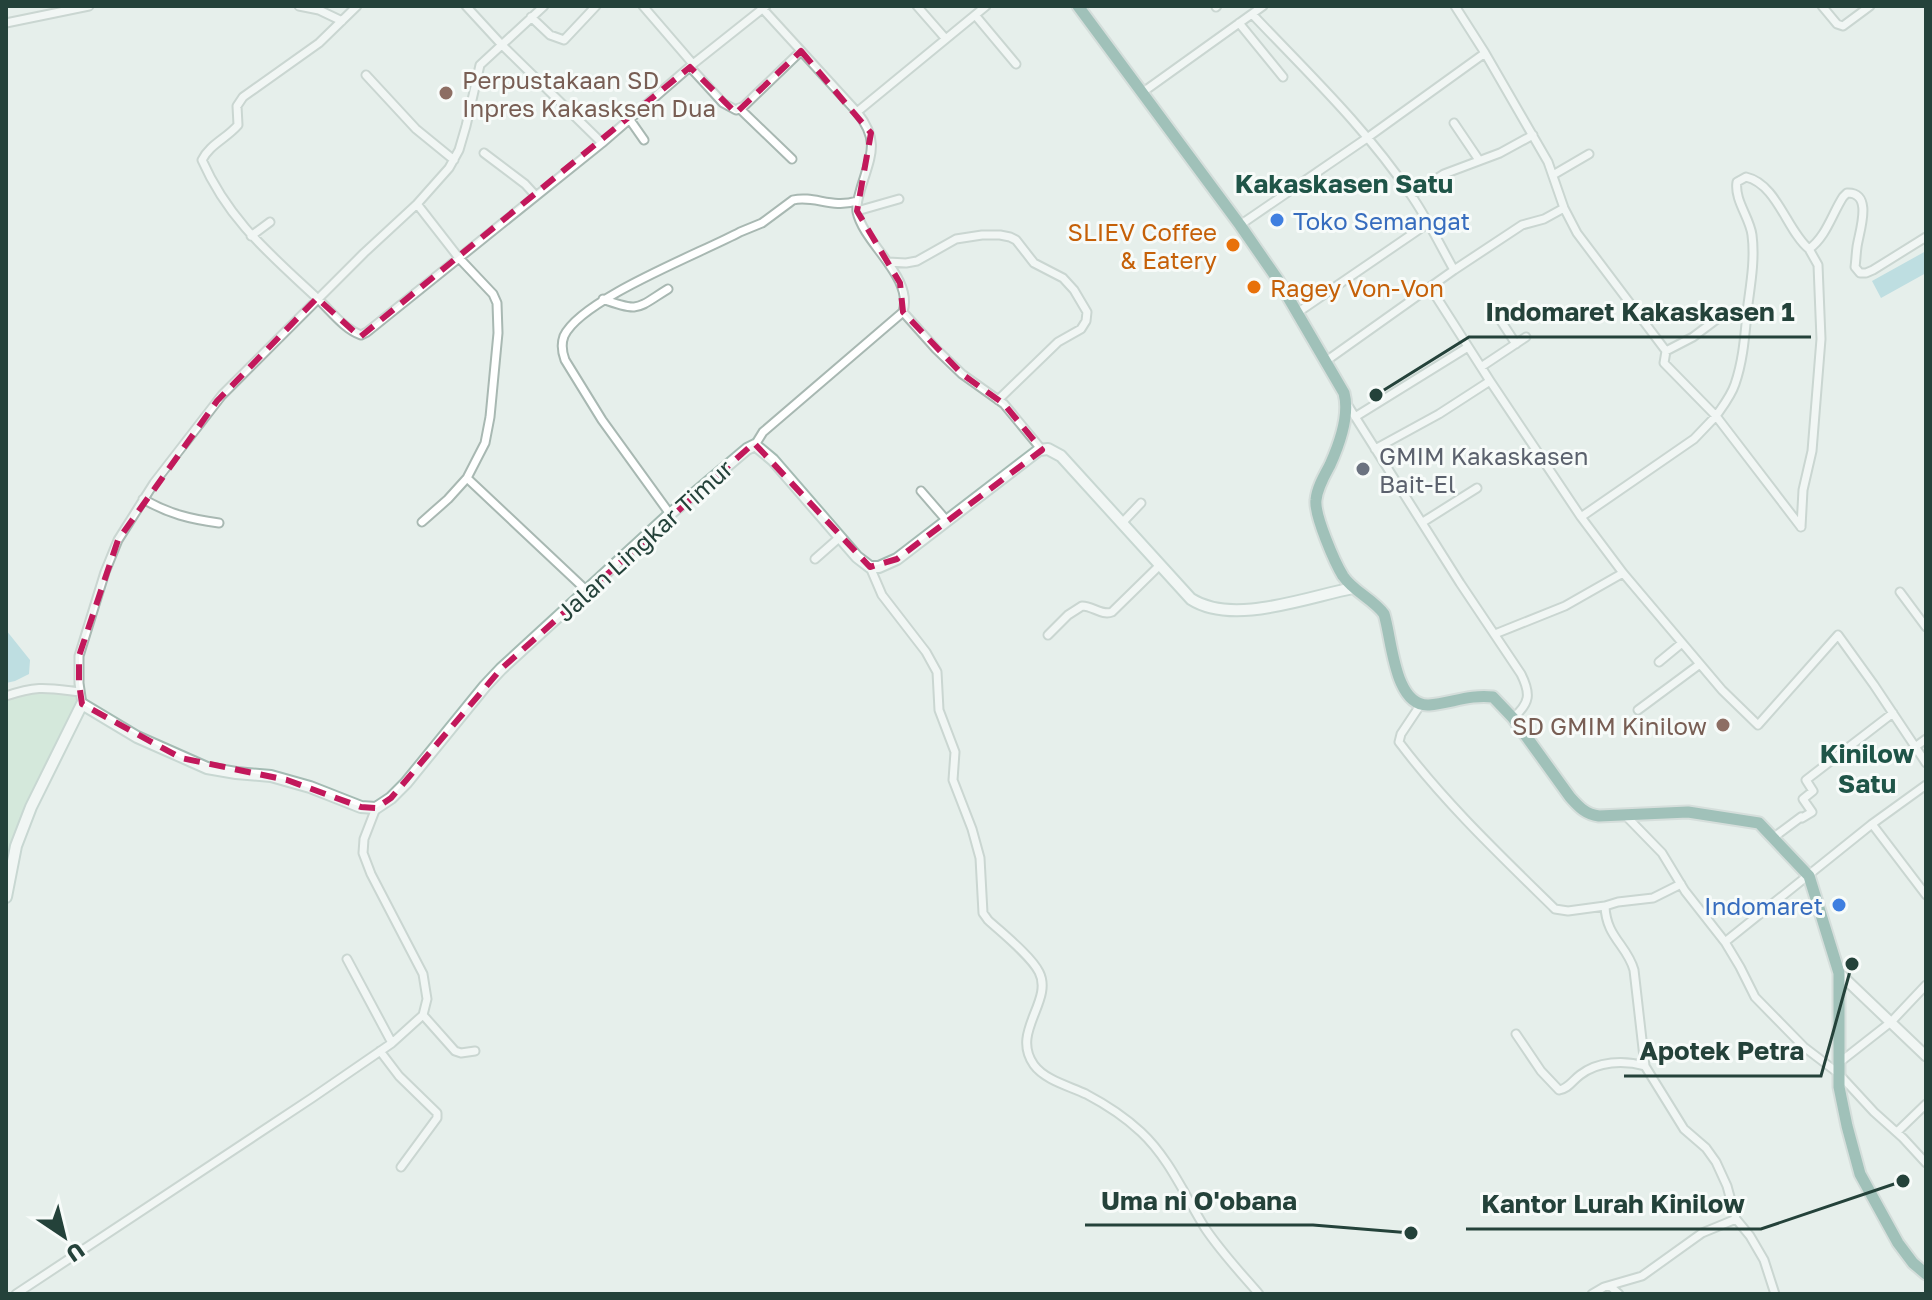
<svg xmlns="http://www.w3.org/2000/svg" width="1932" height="1300" viewBox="0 0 1932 1300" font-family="'Golos Text',sans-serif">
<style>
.green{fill:#bfe0c8}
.water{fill:#8ec9d4}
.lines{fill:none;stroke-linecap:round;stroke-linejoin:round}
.minor-casing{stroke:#a8b8b2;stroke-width:11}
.tertiary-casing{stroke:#a8b8b2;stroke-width:13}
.secondary-casing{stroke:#a4bbb3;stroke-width:14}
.trunk-casing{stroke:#c2cac8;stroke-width:15}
.minor{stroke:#fff;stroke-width:7}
.tertiary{stroke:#fff;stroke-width:9}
.secondary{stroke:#fff;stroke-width:10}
.trunk{stroke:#4c8a7c;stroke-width:11}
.marked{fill:none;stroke:#c2185b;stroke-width:6;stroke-dasharray:16 10;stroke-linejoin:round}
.education-dot{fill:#8d6e63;stroke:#f7fbf9;stroke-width:3}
.shop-dot{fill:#3f7fe0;stroke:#f7fbf9;stroke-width:3}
.food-dot{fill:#e8710a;stroke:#f7fbf9;stroke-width:3}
.worship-dot{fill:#6b7280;stroke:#f7fbf9;stroke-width:3}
.labels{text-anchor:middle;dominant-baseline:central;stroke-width:6;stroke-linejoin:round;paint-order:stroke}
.education-label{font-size:24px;fill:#785e54;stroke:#f7fbf9;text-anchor:start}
.shop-label{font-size:24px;fill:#366cbe;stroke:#f7fbf9;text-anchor:start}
.food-label{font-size:24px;fill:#c56008;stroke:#f7fbf9;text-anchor:end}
.worship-label{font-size:24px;fill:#5b616d;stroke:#f7fbf9;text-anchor:start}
.street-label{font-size:24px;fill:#24423a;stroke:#f7fbf9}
.neighbourhood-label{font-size:26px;font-weight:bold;fill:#1f5548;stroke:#f7fbf9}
.leader{fill:none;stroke:#24423a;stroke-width:3}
.callout-dot{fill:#24423a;stroke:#f7fbf9;stroke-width:3}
.callout-label{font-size:26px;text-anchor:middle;font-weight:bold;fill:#24423a;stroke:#f7fbf9;stroke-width:6;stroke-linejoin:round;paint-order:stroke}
</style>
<rect width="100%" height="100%" fill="#e6efeb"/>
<path class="green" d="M79,683L82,704L31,807L6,897V696L40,687L59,690Z"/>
<path class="water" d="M1926,251V273L1881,298L1872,281Z
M6,630L30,660L29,674L15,681L6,683Z"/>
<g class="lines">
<g class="minor-casing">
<path id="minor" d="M299,6L319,10L342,21
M357,6L319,43L243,97L237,106L238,125C227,138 209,145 202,160C229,221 270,254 318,299C331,311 344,329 361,335L367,332L602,143L693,64L766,6
M466,6L501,44L602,143
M643,6L693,64
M917,6L945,38
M1455,6L1485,53L1548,162L1564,208L1577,233L1666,351L1664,363L1716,416C1723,406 1731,396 1735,384C1744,358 1745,331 1748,304C1751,282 1755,258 1752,235C1750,218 1734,200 1737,182L1746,177C1777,184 1787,231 1809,249C1826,237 1832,214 1843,197L1847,193C1874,192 1859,232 1857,247C1856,254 1856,260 1855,267L1860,273H1866L1873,270L1926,237
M1822,6L1837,24L1843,26L1870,6
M1216,7L1217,6
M762,8L857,112L986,6
M1252,14C1307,72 1366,128 1411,195C1427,218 1440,245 1454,270
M975,15L1016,64
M531,17L550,35L564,40L596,6
M6,23L89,6
M1239,23L1283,77
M690,67L723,103L736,110L744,106L801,51
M366,75L416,129L454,160
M1143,92L1263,6
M739,108L792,159
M857,112C880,141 871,155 861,188C859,196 856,203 857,212C864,244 914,277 903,312L936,349L962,374L1004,404L1042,450
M630,120L644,140
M1454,123L1479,160
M484,153L525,184L536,196
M1553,175L1589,154
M1411,195L1444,174L1500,153L1533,135
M417,204L459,258L493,294L497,303L498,333L490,417L485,443L467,478
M857,211L899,199
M1240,225L1367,138L1485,53
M251,236L270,222
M888,262L906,263L917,261L956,239L982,235H1000L1010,237L1016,240L1034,263L1063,278L1074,290L1087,312L1086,321L1081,329L1058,342L998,400
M1430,287L1490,381L1581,517L1623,573L1722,690L1758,725L1838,635L1874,685L1926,763
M603,299C640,313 637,308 668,289
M1297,313L1427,224
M1501,321L1516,344
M1666,351L1693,337L1721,316
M1326,361L1454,270L1522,225L1544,219L1564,208
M1481,367L1526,337
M1347,404L1460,583L1521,674C1531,694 1530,703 1513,718
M1355,417L1468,347
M755,445L763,432L903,312
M1375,449L1439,414L1490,381
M921,491L947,521
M143,499C169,514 190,519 219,523
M670,514L602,420L565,360C562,352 561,344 564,336C581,299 701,253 740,232L762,223L793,200C814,195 832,209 857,201
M1581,517L1694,439L1716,416L1801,527
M422,522L448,499L467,478L586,590
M1423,522L1477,488
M1122,523L1141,503
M1801,527L1803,490L1812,451L1821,339L1818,265L1809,249
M815,559L840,537
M870,567L882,595L926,652L937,672L939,710L955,752L953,780L972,829L980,858L983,913L988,920C1002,933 1031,956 1039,972C1054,1001 1010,1032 1034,1065C1045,1080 1069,1086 1086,1094C1105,1104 1125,1117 1141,1132C1169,1158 1185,1196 1205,1228C1221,1252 1240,1272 1259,1294
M1900,592L1926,627
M1495,634L1565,606L1623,573
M1048,635L1068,615L1082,606C1093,606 1102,616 1112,612L1160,565
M1659,662L1682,643
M6,696C38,685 47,688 80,692
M82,704L79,683V656L105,572L118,540L154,483L222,395L364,253L417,204L449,168L459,150L466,126L480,65L544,6
M1421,704L1401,734L1399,742C1445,803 1500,855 1555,909L1568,911L1605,906
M1638,710L1700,664
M1915,747L1926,739
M1625,815L1662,853L1685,891L1725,942L1740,967L1755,997L1804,1047L1838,1073L1874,1112L1903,1138L1926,1163
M1872,824L1926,895
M1774,837L1801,817L1802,818L1812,812L1803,799L1813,791L1806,780L1893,713
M1681,884L1653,898L1618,902L1605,906C1606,937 1627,945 1634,970L1645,1066L1684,1129L1706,1148L1716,1162L1727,1186L1736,1219L1750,1236L1764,1260L1775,1294
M1725,942L1872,824L1926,785
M347,959L392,1043
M423,1015L455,1051L461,1053L475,1051
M1516,1034L1541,1071L1559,1090C1568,1089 1572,1081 1580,1075C1598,1061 1624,1060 1645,1066
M380,1051L399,1076L437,1113V1118L401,1167
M1840,1062L1891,1022L1926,985
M1897,1132L1926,1104
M1610,1286L1619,1294
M16,1294L312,1098L392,1043L423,1015L427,999L423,974L371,874L363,853L364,839L376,808
M1592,1294L1604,1287L1642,1276L1702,1233L1736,1219"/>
</g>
<g class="tertiary-casing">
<path id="tertiary" d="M1839,973L1926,1056"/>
</g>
<g class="secondary-casing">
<path id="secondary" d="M6,897L16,846L31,807L82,704L137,737L207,768L236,773L271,776L310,787L361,807L376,808L391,798L406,783L485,686L501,669L670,514L747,449L755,445L773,460L857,557L870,567H879L897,559L1039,450L1048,449L1061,456L1191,599C1233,626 1307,597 1353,588"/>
</g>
<g class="trunk-casing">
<path id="trunk" d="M1078,6L1240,225L1278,280L1344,393C1350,415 1339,445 1330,465C1324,476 1317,488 1316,500C1314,515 1335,563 1343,576C1354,592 1373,599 1384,614C1392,639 1394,707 1429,705C1451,703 1471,694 1493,697L1513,718L1570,797C1579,807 1585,814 1599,816L1688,812L1759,823L1809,876L1839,973V1087L1847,1126L1860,1174L1898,1243L1913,1263L1926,1274"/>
</g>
<use href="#minor" class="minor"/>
<use href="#tertiary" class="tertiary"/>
<use href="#secondary" class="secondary"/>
<use href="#trunk" class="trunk"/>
</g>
<path d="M0 0H1932V1300H0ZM801,51L871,133L857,211L900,283L903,312L962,374L1004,404L1042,450L897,559L870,567L754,443L501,669L391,798L376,808L361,807L287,780L181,758L82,704L79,683V656L118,540L217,401L317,298L360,337L690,67L736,113Z" fill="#e6efeb" fill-opacity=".55" fill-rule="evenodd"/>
<path class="marked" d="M801,51L871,133L857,211L900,283L903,312L962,374L1004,404L1042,450L897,559L870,567L754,443L501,669L391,798L376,808L361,807L287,780L181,758L82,704L79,683V656L118,540L217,401L317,298L360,337L690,67L736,113Z"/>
<g class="education-dot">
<circle cx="446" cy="93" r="8"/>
<circle cx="1723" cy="725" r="8"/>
</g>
<g class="shop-dot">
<circle cx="1277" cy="220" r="8"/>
<circle cx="1839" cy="905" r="8"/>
</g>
<g class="food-dot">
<circle cx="1233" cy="245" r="8"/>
<circle cx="1254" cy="287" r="8"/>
</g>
<circle class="worship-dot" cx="1363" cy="469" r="8"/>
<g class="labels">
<g class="education-label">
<text x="462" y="79">Perpustakaan SD<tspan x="462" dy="28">Inpres Kakasksen Dua</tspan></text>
<text x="1707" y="725" text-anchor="end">SD GMIM Kinilow</text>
</g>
<g class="shop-label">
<text x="1293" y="220">Toko Semangat</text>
<text x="1823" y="905" text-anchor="end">Indomaret</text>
</g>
<g class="food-label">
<text x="1217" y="231">SLIEV Coffee<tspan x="1217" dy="28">&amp; Eatery</tspan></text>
<text x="1270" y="287" text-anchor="start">Ragey Von-Von</text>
</g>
<g class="worship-label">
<text x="1379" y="455">GMIM Kakaskasen<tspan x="1379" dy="28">Bait-El</tspan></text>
</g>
<g class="street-label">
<text transform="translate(644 540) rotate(-42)">Jalan Lingkar Timur</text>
</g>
<g class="neighbourhood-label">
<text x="1344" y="183">Kakaskasen Satu</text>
<text x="1867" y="753">Kinilow<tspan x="1867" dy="30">Satu</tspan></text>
</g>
</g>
<path class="leader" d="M1376 395L1469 337H1811M1852 964L1821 1076H1624M1411 1233L1313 1225H1085M1903 1181L1761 1229H1466"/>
<g class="callout-dot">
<circle cx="1376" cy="395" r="8"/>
<circle cx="1852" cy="964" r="8"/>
<circle cx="1411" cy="1233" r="8"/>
<circle cx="1903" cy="1181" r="8"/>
</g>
<g class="callout-label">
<text x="1640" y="321">Indomaret Kakaskasen 1</text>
<text x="1722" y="1060">Apotek Petra</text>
<text x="1199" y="1210">Uma ni O'obana</text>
<text x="1613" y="1213">Kantor Lurah Kinilow</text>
</g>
<rect width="1932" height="1300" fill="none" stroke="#24423a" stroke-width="16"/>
<g transform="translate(64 1236) rotate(145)" stroke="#f7fbf9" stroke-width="6" paint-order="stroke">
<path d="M0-6L14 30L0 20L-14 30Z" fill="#24423a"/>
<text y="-12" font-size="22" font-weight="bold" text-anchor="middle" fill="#24423a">U</text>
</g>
</svg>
